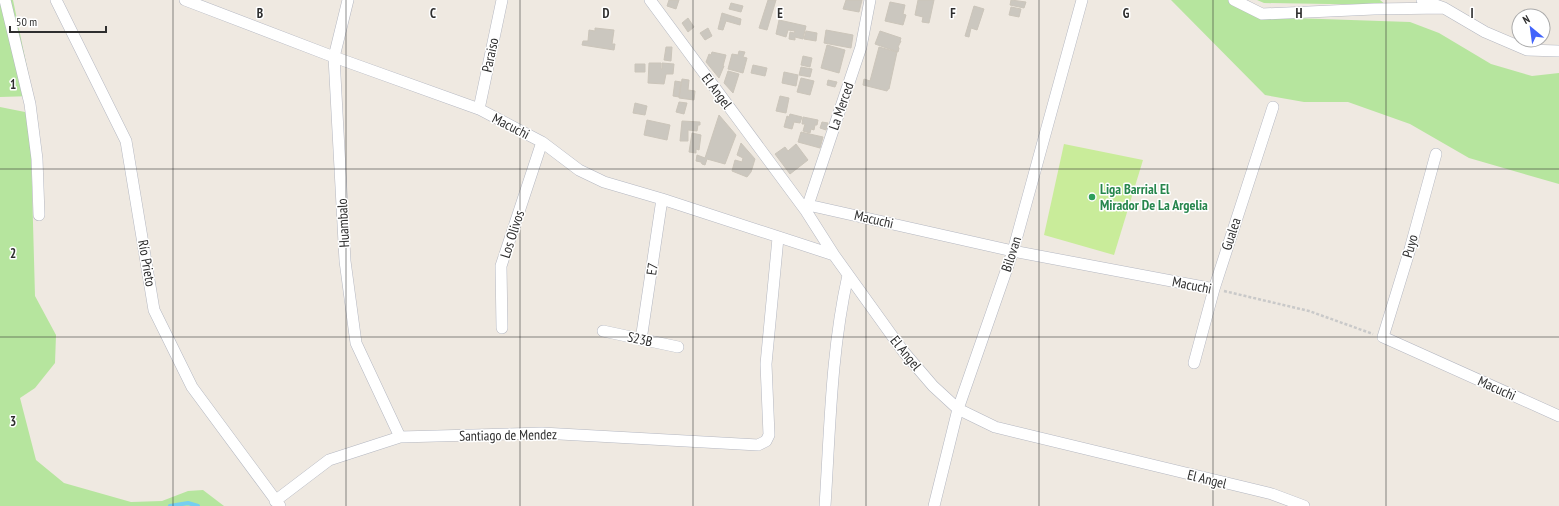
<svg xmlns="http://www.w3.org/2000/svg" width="1559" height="506" viewBox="0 0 1559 506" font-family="'PT Sans Narrow',sans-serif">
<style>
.green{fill:#b6e59e}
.pitch{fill:#c9ec9a}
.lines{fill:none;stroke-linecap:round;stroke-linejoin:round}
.stream{stroke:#75cff0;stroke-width:4}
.building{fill:#cbc7bf;stroke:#cbc5ba}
.street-casing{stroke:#b4b7c1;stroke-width:12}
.path{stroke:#c9c9c9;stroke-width:2.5;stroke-dasharray:3 2;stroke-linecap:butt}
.street{stroke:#fff;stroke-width:11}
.grid{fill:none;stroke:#2e2e2e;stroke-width:1;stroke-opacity:0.55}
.leisure-dot{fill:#2e9e5b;stroke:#fff;stroke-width:1.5}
.labels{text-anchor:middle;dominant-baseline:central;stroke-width:3;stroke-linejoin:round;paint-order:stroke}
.street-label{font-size:14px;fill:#2e2e2e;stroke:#fff}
.leisure-label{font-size:14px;font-weight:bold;fill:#27864d;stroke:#fff;text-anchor:start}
.grid-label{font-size:13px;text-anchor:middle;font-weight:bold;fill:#2e2e2e;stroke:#fff;stroke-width:3;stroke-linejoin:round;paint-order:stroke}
</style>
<rect width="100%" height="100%" fill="#efe9e1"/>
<path class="green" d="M0,0H13L33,96L0,97Z
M1171,0H1229L1261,17L1410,22L1439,33L1491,64L1532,76L1559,73V184L1469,158L1410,124L1348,102H1304L1265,95Z
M1257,0H1380L1386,5L1264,3Z
M0,107L30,113L35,296L56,335L55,363L35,388L20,398L36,460L64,483L131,502L162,501L188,491L203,490L224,506H0Z"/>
<path class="pitch" d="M1064,144L1143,160L1114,255L1044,235Z"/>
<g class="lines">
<path class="stream" d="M170,506L188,503L198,506"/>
</g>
<path class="building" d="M669,0H679L676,9L667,6Z
M768,0H776L767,30L759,28Z
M846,0H862L859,12L843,9Z
M918,0H934L929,23L922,22L923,17L915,15Z
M1011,0L1026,2L1024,8L1010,5Z
M890,2L905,5L903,14L906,15L903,25L885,21Z
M731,3L743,6L741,12L729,9Z
M974,6L984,9L977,30L971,28L969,37L965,36Z
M1011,7L1021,9L1019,17L1009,15Z
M722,13L741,19L740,25L726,21L723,30L718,29Z
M688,18L694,27L688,32L682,23Z
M779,20L806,26L803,39L795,37V40L789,39L790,32L794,33L795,31L788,30L786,37L776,34Z
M595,28L614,30L612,44H615L614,50L582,45L583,41H588L589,30L595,31Z
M708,28L712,36L705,40L700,33Z
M826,30L853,35L851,48L824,43Z
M806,31L817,33L816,41L804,39Z
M880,31L901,38L900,41H901L898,47L899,48L898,52L875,44Z
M827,45L845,50L839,73L821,68Z
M666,47H672L671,61L664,60Z
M879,47L897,52L889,89H888L887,91L863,85L864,79L870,81Z
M739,51L745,52L743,57L747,58L743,73L728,69L732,54L738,55Z
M712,52L726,55L723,66H724L719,78L706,62L709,54L711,55Z
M803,56L812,58L810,67L801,65Z
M649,63H661V69H662V63L674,64L673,74H666L664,84L648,83Z
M635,64H645V72H635Z
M753,65L767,68L765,76L751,73Z
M801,67L812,69L810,77L799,75Z
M728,71L739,74L733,93L724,83Z
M784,72L798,75L796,86L782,83Z
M801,78L814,81L810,95L797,92Z
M682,79L689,80L688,90L695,91L694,100L679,98Z
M828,80L837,82L835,87L827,85Z
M675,81L681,82L679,97L673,96Z
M780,96L789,98L786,113L776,111Z
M679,102L687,103L684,114L676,112Z
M635,103L647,106L645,115L633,113Z
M790,114L802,117L800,123L794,122L792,129L784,127L787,116L789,117Z
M719,115L736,135L725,164L707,159L705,165L702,164L701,162L696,161L697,155L705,158Z
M803,117L818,120L817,125H815L814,130L811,129L810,133L803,131L805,124H802Z
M647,120L670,125L667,140L644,135Z
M682,121L700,122V125H698L697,131L688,130V141H680Z
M822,122L828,123L826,130L820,128Z
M801,132L823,137L820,148L798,142Z
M692,133L701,135L699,150L696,149V153L689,152Z
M741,143L755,159L751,172L747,177L732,171L735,160L742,162L743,158L737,155Z
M796,144L808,160L790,174L775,154L785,147L788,151Z"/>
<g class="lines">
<g class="street-casing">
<path id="street" d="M5,0L30,104L37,159L39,215
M56,0L126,141L154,310L192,387L280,506
M185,0L334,57L479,109L542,142L579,170L604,182L662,199L834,255
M348,0L334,57L345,261L356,343L400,437
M650,0L806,211L834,255L903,351L933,386L958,409L995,427L1272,494L1304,506
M1234,0L1262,14L1374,9L1444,8
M1422,0L1444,8L1485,32L1527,50L1559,51
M479,109L502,0
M1436,154L1410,249L1383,337L1559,416
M808,205L1013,251L1214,289
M806,211L861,47L870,0
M502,328L501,266L542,142
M603,331L678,347
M641,340L662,199
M1194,363L1214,289L1273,107
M275,501L329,460L400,437L542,433L758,445L766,441L769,435L766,364L778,238
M825,506C830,429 831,351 848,275
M934,506L958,409L1013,251L1082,0"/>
</g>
<path class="path" d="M1224,291L1309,311L1373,334"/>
<use href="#street" class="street"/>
</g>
<path class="grid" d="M173,0V506M346,0V506M520,0V506M693,0V506M866,0V506M1039,0V506M1213,0V506M1386,0V506M0,169H1559M0,337H1559"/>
<circle class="leisure-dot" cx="1092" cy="197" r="4"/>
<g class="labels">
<g class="street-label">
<text transform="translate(490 55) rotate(-78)">Paraiso</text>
<text transform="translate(717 91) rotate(53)">El Angel</text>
<text transform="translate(841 106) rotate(-71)">La Merced</text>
<text transform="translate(511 126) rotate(27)">Macuchi</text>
<text transform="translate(874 219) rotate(13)">Macuchi</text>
<text transform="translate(343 223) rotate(-93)">Huambalo</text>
<text transform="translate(512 234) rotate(-72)">Los Olivos</text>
<text transform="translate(1231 234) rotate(-72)">Gualea</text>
<text transform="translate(1410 246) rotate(-74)">Puyo</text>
<text transform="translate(1011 254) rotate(-72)">Bilovan</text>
<text transform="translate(147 263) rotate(80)">Río Prieto</text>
<text transform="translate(652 269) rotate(-82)">E7</text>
<text transform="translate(1192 285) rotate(11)">Macuchi</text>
<text transform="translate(640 339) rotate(12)">S23B</text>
<text transform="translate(906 353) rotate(51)">El Angel</text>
<text transform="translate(1497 388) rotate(24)">Macuchi</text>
<text transform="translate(508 435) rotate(-1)">Santiago de Mendez</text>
<text transform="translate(1207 479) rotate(14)">El Angel</text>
</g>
<g class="leisure-label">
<text x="1100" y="189">Liga Barrial El<tspan x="1100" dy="16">Mirador De La Argelia</tspan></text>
</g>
</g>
<g class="grid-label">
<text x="260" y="18">B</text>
<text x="433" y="18">C</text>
<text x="606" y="18">D</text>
<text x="780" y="18">E</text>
<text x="953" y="18">F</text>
<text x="1126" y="18">G</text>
<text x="1299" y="18">H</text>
<text x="1472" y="18">I</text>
<text x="13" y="89">1</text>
<text x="13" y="258">2</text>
<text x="13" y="426">3</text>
</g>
<g transform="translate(1531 28) rotate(331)"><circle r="19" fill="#ffffff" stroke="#ababab"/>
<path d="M0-3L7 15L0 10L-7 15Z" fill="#4264fb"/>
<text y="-6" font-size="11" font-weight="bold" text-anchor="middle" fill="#2e2e2e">N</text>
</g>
<path d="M10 26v6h96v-6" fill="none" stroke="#2e2e2e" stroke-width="2"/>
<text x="16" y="26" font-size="12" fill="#2e2e2e" stroke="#ffffff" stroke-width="3" paint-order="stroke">50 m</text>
</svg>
